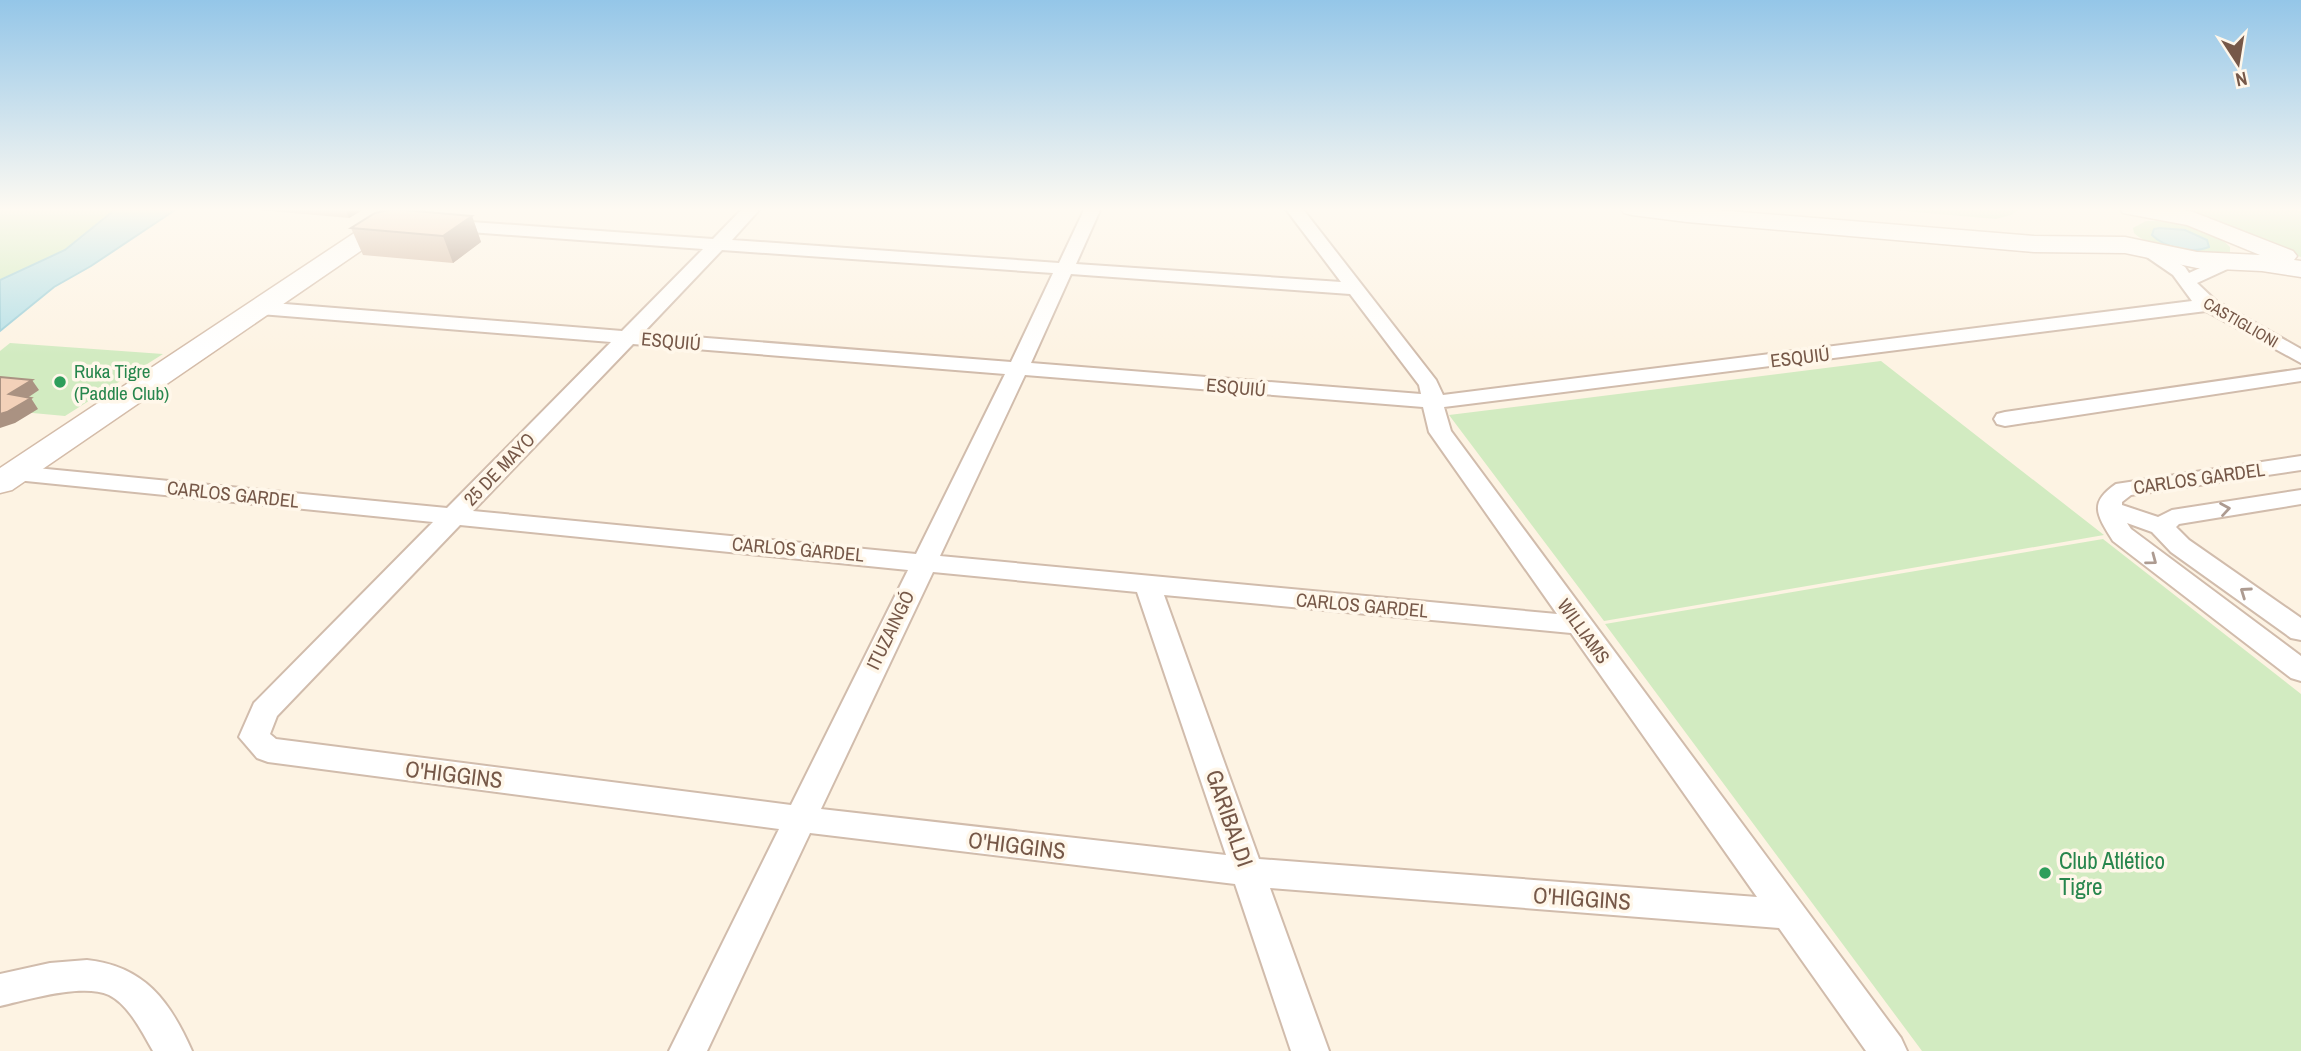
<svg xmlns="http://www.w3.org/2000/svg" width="2301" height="1051" viewBox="0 0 2301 1051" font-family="'Archivo Narrow',sans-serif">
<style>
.green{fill:#d2ebc1}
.water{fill:#b6e0e7;stroke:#9ccfd9;stroke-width:2}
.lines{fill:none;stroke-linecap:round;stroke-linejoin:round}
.street-casing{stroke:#d1bcac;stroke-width:4}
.secondary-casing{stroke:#d4bca9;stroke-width:3}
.street{fill:#fff;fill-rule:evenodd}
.secondary{fill:#fff;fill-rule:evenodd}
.wall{fill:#d1b49f}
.shaded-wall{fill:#aa9282}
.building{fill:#f3d1b9;stroke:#aa9282;stroke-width:2}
.oneway{stroke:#ad9b91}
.leisure-dot{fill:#2e9e5b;stroke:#fff7ea;stroke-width:2.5}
.labels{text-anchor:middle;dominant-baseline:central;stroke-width:7;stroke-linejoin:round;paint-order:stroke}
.far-street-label{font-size:16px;fill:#765848;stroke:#fff7ea}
.street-label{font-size:19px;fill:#765848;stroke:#fff7ea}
.leisure-label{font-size:19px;fill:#27864d;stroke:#fff7ea;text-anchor:start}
.near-street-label{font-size:23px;fill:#765848;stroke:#fff7ea}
.near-leisure-label{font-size:23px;fill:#27864d;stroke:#fff7ea;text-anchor:start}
</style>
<rect width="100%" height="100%" fill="#fdf3e3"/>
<path class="green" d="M0,208H117L65,250L0,280Z
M1868,208H2021L2011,215L1996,219Z
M2145,208H2285L2301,211V257Z
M2146,221C2173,220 2211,225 2230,247V252C2211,264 2149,248 2134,233L2133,228Z
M10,343L163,354L65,416L0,410V351Z
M1881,361L2104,535L1604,621L1449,415Z
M2103,539L2301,694V1051H1922L1605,624Z"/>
<path class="water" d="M117,208H178L91,266L54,287L0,331V280L65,250Z
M2159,228L2185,230L2207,240L2209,247C2192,254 2165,248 2152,235L2154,229Z"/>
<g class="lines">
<g class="street-casing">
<path id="street" d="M743,208H761L732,240L1059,263L1085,208H1101L1076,264L1341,282L1285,208H1302L1436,380L1443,395L2192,301L2173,275L2141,253L2138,249L2147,244L2185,267L2189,273L2222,258H2234L2237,262L2234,266L2197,283L2216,301L2301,349V363L2206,311L1444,407L1451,431L1901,1038L1907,1051H1866L1779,928L1270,888L1329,1051H1291L1235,884L810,833L707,1051H669L779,829L268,762L257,758L239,737L254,703L433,522L16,480L8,478L4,473L8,468L16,466L447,508L611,342L260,314L250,308L253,304L260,302L622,331L703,249L443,230L434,225L443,220L713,239ZM722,250L1053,273L1011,362L643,333ZM1071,274L1350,294L1419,385L1421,394L1031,363ZM633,344L1005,374L916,554L473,511ZM1025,375L1423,407L1429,432L1557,614L940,556ZM460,525L908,570L791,805L276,739L270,734L277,716ZM933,572L1137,592L1226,855L821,809ZM1164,595L1571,633L1757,897L1259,859Z
M2301,369V381L2005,426L1997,424L1994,419L1997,414L2005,412Z
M2301,456V470L2131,495L2122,502V505L2158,517L2172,510L2301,490V504L2179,524L2176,527L2189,540L2301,618V640L2291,638L2171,552L2152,532L2127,523L2131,529L2301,656V681L2291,678L2113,541C2097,515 2088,503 2116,484Z
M87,960C144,966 170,1001 192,1051H153C142,1032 129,1005 109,995C82,983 27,1000 0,1006V974L50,963Z"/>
</g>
<g class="secondary-casing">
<path id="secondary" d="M392,208H420L416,213L12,490L0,493V468Z
M1620,208H1691L2034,236L2125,237L2197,252L2260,255L2187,225L2123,213L2119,208H2173L2193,212L2293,251L2297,256L2294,260L2301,261V277L2262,271L2197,268L2125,253L2034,252L1687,222L1632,215L1624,213Z"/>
</g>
<use href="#street" class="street"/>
<use href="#secondary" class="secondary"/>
</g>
<path class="wall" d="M237,208H366L349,218Z
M472,216L481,242L453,263L363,255L351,228Z"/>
<path class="shaded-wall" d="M345,208H366L349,218Z
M472,216L481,242L453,263L443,236Z
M32,380L39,390L17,405L9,394Z
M31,398L38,409L15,423L0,428V414Z"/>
<path class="building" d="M393,209L472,216L443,236L351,228L375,213Z
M0,377L32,380L9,394L31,398L7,412L0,414Z"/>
<defs><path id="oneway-chevron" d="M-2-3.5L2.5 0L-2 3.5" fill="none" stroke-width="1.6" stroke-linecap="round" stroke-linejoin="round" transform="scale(1.75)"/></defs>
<g class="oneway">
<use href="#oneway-chevron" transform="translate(2225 509) rotate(-9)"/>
<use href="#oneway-chevron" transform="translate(2152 560) rotate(37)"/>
<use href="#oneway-chevron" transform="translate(2245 592) rotate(-145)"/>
</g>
<linearGradient id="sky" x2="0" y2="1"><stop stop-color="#94c6e8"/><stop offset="0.59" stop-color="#fefaf2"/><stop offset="1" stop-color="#fefaf2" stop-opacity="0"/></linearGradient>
<rect width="2301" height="355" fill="url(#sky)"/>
<g class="leisure-dot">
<circle cx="60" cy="382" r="7"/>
<circle cx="2045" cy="873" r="7"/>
</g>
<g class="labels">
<g class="far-street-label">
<text transform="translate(2241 322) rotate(30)">CASTIGLIONI</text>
</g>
<g class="street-label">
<text transform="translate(671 341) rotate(5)">ESQUIÚ</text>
<text transform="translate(1800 357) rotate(-7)">ESQUIÚ</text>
<text transform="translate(1236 387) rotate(5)">ESQUIÚ</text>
<text transform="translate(499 469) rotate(-46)">25 DE MAYO</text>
<text transform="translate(2199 478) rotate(-8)">CARLOS GARDEL</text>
<text transform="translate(233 494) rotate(6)">CARLOS GARDEL</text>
<text transform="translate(798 549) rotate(5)">CARLOS GARDEL</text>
<text transform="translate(1362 605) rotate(5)">CARLOS GARDEL</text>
<text transform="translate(890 630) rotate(-64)">ITUZAINGÓ</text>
<text transform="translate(1584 631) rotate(54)">WILLIAMS</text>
</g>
<g class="leisure-label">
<text x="74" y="371">Ruka Tigre<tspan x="74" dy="22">(Paddle Club)</tspan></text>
</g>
<g class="near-street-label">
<text transform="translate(454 774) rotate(7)">O'HIGGINS</text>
<text transform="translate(1230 818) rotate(71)">GARIBALDI</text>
<text transform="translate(1017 845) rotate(7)">O'HIGGINS</text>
<text transform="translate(1582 898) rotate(4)">O'HIGGINS</text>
</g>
<g class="near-leisure-label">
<text x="2059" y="860">Club Atlético<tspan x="2059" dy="26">Tigre</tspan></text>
</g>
</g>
<g transform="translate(2238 63) rotate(168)" stroke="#fff7ea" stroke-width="5" paint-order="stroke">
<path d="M0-5L12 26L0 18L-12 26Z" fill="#765848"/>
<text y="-10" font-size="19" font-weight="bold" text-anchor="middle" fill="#765848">N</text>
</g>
</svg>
